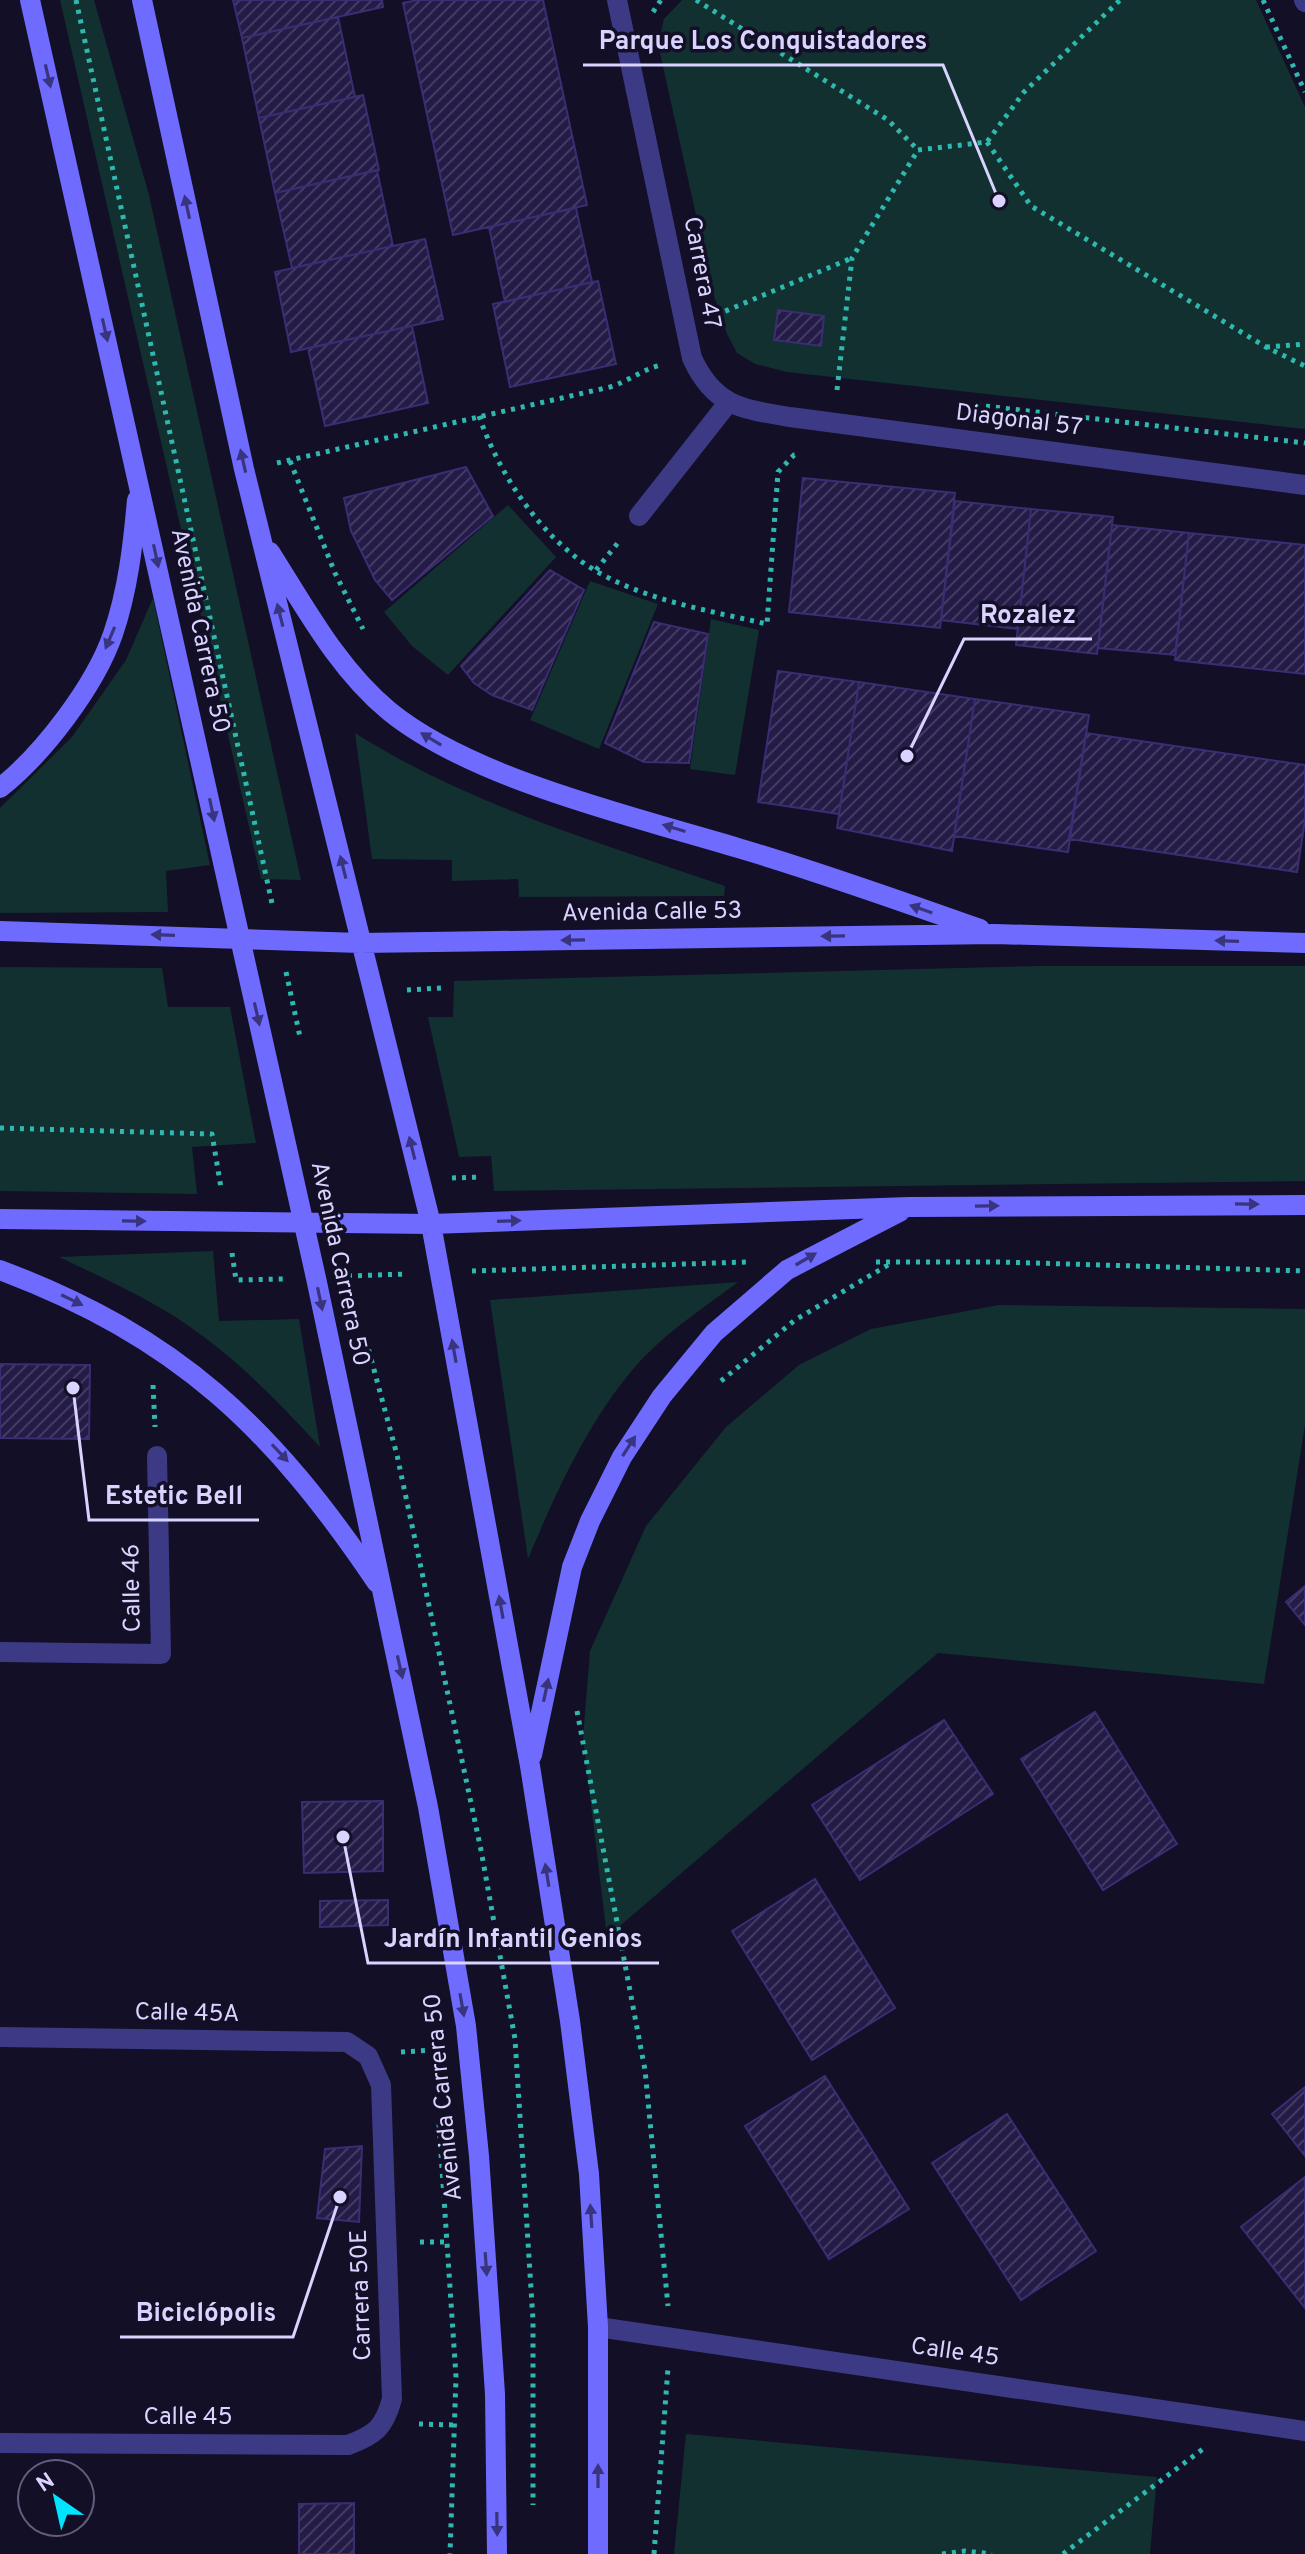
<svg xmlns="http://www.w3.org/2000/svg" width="1305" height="2554" viewBox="0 0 1305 2554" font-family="Overpass,sans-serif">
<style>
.green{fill:#12302f}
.building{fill:url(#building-hatch);stroke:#3b2d73;stroke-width:2}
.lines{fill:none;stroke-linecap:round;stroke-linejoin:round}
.path{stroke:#2fb8b0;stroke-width:5;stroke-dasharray:4 6;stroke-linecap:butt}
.minor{stroke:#3d3a85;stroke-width:20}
.secondary{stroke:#6f6bff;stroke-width:20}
.oneway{fill:#38347d}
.labels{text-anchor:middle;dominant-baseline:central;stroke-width:7;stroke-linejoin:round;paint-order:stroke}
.street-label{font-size:24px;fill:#d9d4ff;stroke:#130f26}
.leader{fill:none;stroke:#d9d4ff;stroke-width:3}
.callout-dot{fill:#d9d4ff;stroke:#130f26;stroke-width:3}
.callout-label{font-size:26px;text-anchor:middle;font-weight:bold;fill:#d9d4ff;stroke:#130f26;stroke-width:7;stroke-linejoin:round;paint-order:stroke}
</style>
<defs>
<pattern id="building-hatch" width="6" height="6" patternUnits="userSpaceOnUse" patternTransform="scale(2)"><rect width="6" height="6" fill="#241b47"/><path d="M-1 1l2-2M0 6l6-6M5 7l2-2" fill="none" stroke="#433b63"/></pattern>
</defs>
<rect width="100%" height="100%" fill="#130f26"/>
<path class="green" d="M60,0H94L149,195L301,880L261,879Z
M682,0H1256L1305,107V429L787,372L755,364L737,353L727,334L714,296L658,44L664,19Z
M508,505L556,557L448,675L412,646L384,612Z
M590,581L658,604L599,749L530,720Z
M153,598L210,865L166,871L168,912L0,913V808L72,737L126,660Z
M711,619L759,630L735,775L690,769Z
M355,733C469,805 598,842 725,886L724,896L519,897L518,879L452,881V860L372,859Z
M1039,966H1305V1181L494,1191L491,1156L459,1157L428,1017H453L454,981Z
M0,967L162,968L168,1007H230L256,1143L192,1147L197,1194L0,1191Z
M213,1251L219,1321L299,1319L320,1447C284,1408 247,1369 204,1337C160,1303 109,1281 59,1257Z
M738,1282C706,1306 671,1329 643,1358C591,1414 557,1490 528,1559L490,1300Z
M999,1305L1305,1309V1425L1264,1684L938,1653L607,1937L583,1738L590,1651L646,1526L726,1427L799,1365L871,1329Z
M686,2434L1157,2477L1150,2554H674Z"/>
<path class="building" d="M233,0H382L383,7L242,38Z
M417,0H543L587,205L453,235L403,3Z
M338,17L355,97L259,118L242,38Z
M363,95L379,170L275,193L259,118Z
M377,170L393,246L292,268L275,193Z
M576,208L592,282L505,302L489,227Z
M425,239L443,319L291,352L275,272Z
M598,281L616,364L510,387L493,304Z
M778,310L824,316L821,346L774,340Z
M412,326L428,403L325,426L308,348Z
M466,467L493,516L392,600L375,580L364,557L351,531L344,498Z
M803,478L955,493L940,628L789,612Z
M955,501L1031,509L1018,629L941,620Z
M1031,509L1113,517L1097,654L1016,645Z
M1112,525L1189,533L1175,655L1098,648Z
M1189,533L1305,545V674L1175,660Z
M550,570L584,590L532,710L492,695L474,683L461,666Z
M654,622L708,634L689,763L644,762L605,743Z
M778,671L859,682L839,814L758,802Z
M859,682L975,699L952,851L837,828Z
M975,699L1089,715L1068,852L954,836Z
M1086,733L1305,765V820L1297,872L1069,839Z
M0,1364L90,1365L89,1439L0,1438Z
M1305,1586V1625L1286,1602Z
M1095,1712L1177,1844L1103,1890L1021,1759Z
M944,1720L993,1794L860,1880L812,1805Z
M383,1801V1871L304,1873L302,1802Z
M815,1879L895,2008L812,2060L732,1931Z
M388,1900V1925L320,1927V1901Z
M825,2076L909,2209L829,2259L745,2126Z
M1305,2087V2156L1272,2114Z
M1007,2114L1096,2251L1021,2300L932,2163Z
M362,2146L359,2222L317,2218L325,2149Z
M1305,2177V2308L1241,2227Z
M354,2503V2554H299V2504Z"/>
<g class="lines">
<path class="path" d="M76,0L273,908
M696,0L888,120L918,150
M1263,0L1305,92
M653,12L661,0
M987,142L1031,206L1266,347L1305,366
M918,150L987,142L1024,92L1120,0
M716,315L852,258
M1266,347L1305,344
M837,390L852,258L918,150
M976,405L1305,443
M479,416C500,476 541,538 596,571C647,601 711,611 767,624L778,472L794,455L800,454
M290,461L335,573L363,629
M277,463L610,387C629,381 641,370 661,365
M596,570L621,539
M286,972L300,1037
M407,990L441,988
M0,1128L212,1134L221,1188
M452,1178L480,1177
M232,1253L236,1280L283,1279
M876,1262H1000L1305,1271
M472,1271L746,1262
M348,1276L406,1274
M366,1340L397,1455L481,1850L515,2039L533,2320V2505
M721,1381L795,1320L893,1262
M153,1385L155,1427
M577,1711L645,2070L668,2306
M401,2052L434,2050
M439,2124L456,2377L450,2554
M420,2242H450
M419,2424L455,2425
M654,2554L668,2368
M942,2554L965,2551L992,2554
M1063,2554L1203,2449"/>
<path class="minor" d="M617,0L692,358C714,406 741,409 790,417L1305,485
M1304,0L1305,2
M639,516L728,403
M0,1652L161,1654L157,1456
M0,2037L347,2042L368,2056L381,2085L392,2399C384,2428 375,2435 348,2445L0,2443
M598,2327L1305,2431"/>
<path class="secondary" d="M30,0L316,1278L428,1807L466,2026L479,2156L495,2394L497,2554
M142,0L244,469L431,1224L530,1766L570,2021L589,2174L598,2327V2554
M270,552C305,607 338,669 389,711C472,779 635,817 738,848C820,872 900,901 980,929
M0,788C43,754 95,686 113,634C128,590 133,545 137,500
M0,931L360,943L995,934L1305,943
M0,1219L431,1224L909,1207L1305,1205
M0,1270C178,1337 272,1427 377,1583
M532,1755L572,1567L590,1521L622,1457L662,1396L714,1333L787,1270L901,1211"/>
</g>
<defs><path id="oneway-solid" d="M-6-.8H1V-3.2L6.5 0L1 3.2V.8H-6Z" transform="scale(2)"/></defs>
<g class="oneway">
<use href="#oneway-solid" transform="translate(48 76) rotate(77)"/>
<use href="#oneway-solid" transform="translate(187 207) rotate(-102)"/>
<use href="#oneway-solid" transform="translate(105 330) rotate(77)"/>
<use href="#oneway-solid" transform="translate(243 461) rotate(-103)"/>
<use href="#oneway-solid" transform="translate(156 556) rotate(78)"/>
<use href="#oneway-solid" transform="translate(280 615) rotate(-104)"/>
<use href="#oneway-solid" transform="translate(110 638) rotate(113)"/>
<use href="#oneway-solid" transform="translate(431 739) rotate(-149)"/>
<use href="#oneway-solid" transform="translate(212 810) rotate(78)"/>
<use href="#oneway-solid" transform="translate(674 828) rotate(-163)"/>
<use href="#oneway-solid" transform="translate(343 867) rotate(-104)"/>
<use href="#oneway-solid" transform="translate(921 909) rotate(-161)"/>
<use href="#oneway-solid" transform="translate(163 935) rotate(-178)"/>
<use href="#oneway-solid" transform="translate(833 936) rotate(179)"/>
<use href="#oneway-solid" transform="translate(573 940) rotate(179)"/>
<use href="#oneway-solid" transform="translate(1227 941) rotate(-178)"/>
<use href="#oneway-solid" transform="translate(257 1014) rotate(77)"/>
<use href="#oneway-solid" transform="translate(412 1148) rotate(-104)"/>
<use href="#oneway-solid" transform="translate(1247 1204) rotate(1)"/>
<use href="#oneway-solid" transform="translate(987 1206) rotate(-1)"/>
<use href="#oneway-solid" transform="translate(134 1221) rotate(1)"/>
<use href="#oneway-solid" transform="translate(509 1221) rotate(-2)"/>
<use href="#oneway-solid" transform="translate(806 1259) rotate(-30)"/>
<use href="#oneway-solid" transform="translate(320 1299) rotate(78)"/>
<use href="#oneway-solid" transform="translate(72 1300) rotate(26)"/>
<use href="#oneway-solid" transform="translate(454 1351) rotate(-100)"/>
<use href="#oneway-solid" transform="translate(629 1446) rotate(-57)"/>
<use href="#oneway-solid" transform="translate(280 1453) rotate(47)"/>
<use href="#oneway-solid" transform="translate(501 1607) rotate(-100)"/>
<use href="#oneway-solid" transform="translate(400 1667) rotate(77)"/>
<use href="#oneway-solid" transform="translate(546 1690) rotate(-78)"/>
<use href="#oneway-solid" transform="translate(547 1875) rotate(-99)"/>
<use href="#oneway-solid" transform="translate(462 2005) rotate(80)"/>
<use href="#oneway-solid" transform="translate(591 2216) rotate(-94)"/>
<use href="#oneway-solid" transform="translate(486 2264) rotate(86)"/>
<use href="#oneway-solid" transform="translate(598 2476) rotate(-90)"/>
<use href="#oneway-solid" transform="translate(497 2524) rotate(89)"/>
</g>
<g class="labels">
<g class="street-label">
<text transform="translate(701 273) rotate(79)">Carrera 47</text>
<text transform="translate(1019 421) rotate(7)">Diagonal 57</text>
<text transform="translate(199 631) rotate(78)">Avenida Carrera 50</text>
<text transform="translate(652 913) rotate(-1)">Avenida Calle 53</text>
<text transform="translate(339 1264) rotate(78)">Avenida Carrera 50</text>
<text transform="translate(133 1588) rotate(-91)">Calle 46</text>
<text transform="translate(187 2014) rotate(1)">Calle 45A</text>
<text transform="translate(444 2097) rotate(-96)">Avenida Carrera 50</text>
<text transform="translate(362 2295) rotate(-92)">Carrera 50E</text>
<text transform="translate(955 2353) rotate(8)">Calle 45</text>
<text x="188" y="2418">Calle 45</text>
</g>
</g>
<path class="leader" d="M999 201L943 65H583M907 756L964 639H1092M73 1388L89 1520H259M343 1837L368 1963H659M340 2197L293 2337H120"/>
<g class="callout-dot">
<circle cx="999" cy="201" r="8"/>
<circle cx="907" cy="756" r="8"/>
<circle cx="73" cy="1388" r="8"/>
<circle cx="343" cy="1837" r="8"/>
<circle cx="340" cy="2197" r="8"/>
</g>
<g class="callout-label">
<text x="763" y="49">Parque Los Conquistadores</text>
<text x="1028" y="623">Rozalez</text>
<text x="174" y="1504">Estetic Bell</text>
<text x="513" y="1947">Jardín Infantil Genios</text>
<text x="206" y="2321">Biciclópolis</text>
</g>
<g transform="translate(56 2498) rotate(326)"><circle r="38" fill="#130f26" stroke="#625e7d" stroke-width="2"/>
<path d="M0-6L14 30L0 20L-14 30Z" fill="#00e5ff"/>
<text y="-12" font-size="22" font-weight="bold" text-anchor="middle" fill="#d9d4ff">N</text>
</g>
</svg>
